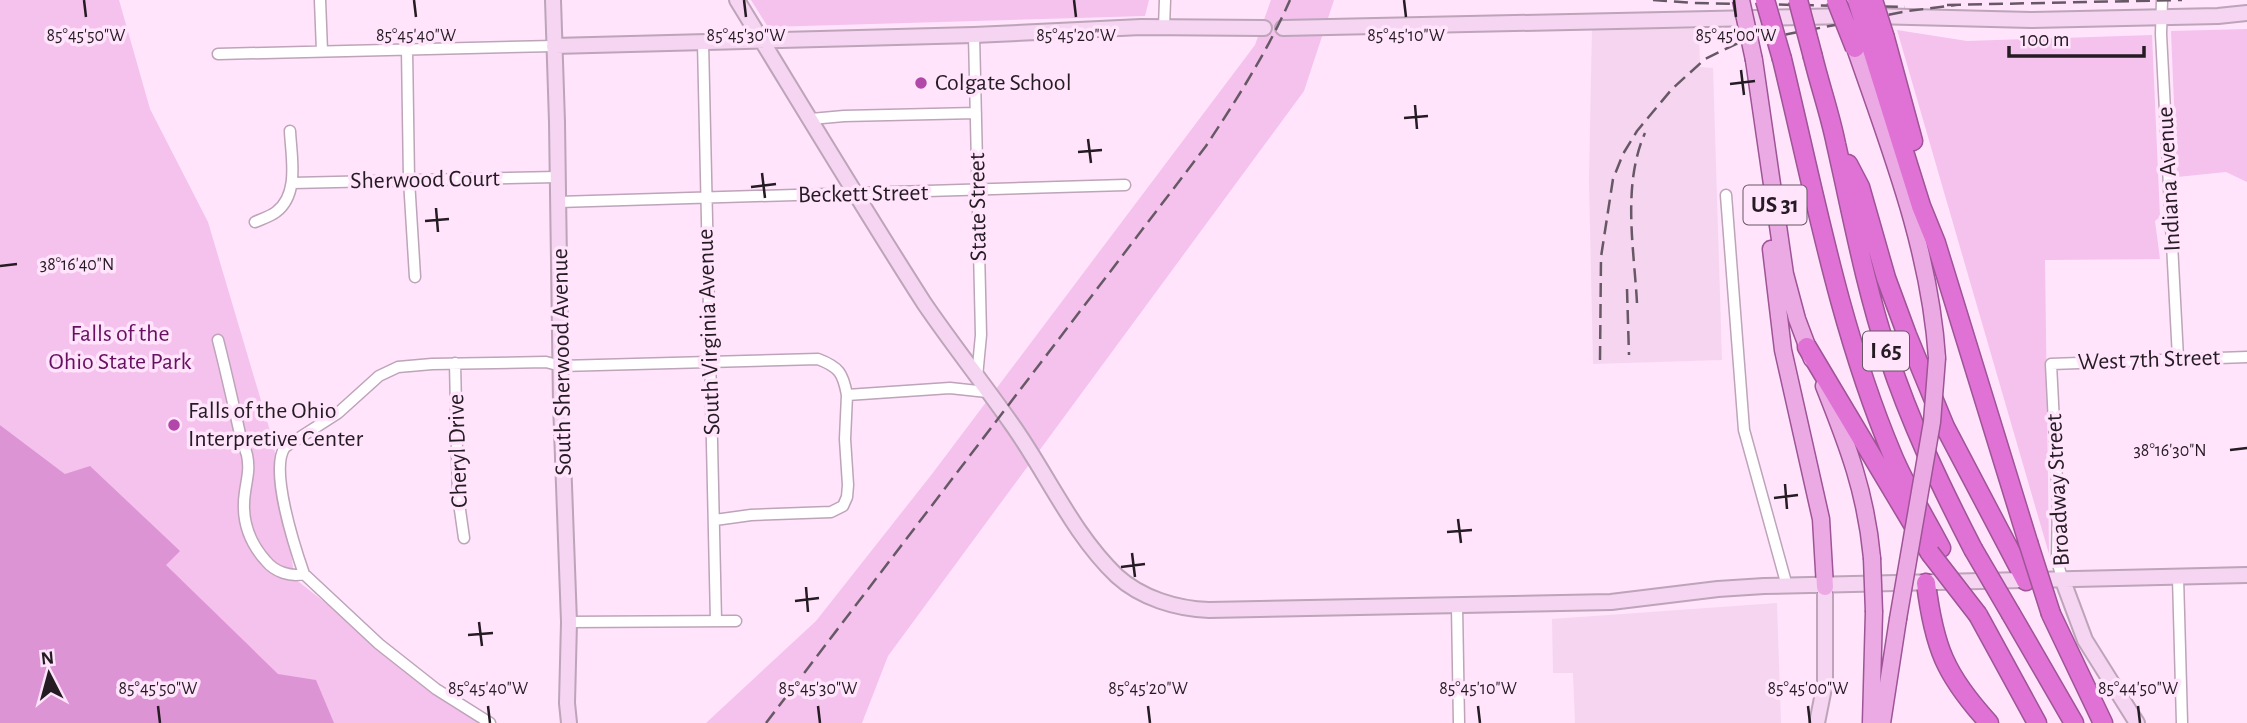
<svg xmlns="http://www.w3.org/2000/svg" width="2247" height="723" viewBox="0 0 2247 723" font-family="'Alegreya Sans',sans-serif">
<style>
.built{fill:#f6d5f1}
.green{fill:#f4c2ed}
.water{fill:#dd94d4}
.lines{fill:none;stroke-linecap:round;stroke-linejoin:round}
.street-casing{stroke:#bda4b9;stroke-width:13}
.secondary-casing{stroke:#bda4b9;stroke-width:18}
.primary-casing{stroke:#9e5496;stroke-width:19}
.highway-casing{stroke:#9e5496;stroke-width:21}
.street{stroke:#fff;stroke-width:10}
.secondary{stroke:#f5d5f2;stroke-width:14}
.primary{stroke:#ecaae5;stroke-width:16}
.highway{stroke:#df72d4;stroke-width:18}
.rail{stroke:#675865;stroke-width:2.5;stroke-dasharray:14 7;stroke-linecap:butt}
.primary-bridge-casing{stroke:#9e5496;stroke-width:19;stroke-linecap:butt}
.highway-bridge-casing{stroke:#9e5496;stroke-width:21;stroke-linecap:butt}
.primary-bridge{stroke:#ecaae5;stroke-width:16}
.highway-bridge{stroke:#df72d4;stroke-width:18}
.ticks{fill:none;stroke:#241b23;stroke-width:2.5}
.poi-dot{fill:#b147a8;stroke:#ffe4fb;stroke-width:2.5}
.labels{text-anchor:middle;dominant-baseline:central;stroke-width:7;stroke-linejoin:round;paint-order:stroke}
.shield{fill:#ffe4fb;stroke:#665764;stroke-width:2}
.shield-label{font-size:23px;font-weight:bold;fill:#241b23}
.poi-label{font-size:24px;fill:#241b23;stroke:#ffe4fb;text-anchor:start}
.street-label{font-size:24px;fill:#241b23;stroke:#ffe4fb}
.park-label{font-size:24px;fill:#671062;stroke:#ffe4fb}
.ticks-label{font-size:18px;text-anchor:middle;fill:#241b23;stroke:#ffe4fb;stroke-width:7;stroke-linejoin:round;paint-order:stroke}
</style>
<rect width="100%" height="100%" fill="#ffe4fb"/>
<path class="built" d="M1592,28L1699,29L1700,67L1713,68L1722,360L1593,364L1589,180Z
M1777,603L1781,723H1575L1573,673H1553L1552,619Z"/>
<path class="green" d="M0,0H119L150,109L208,222L273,441L295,579L436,689L491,723H218L65,474L0,425Z
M751,0H1149L1145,16L768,27Z
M1271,0H1334L1304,91L888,656L862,723H706L816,621L932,474L1255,45Z
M2247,29V182L2226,172L2177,177L2171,31Z
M1897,30L1967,41L2152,35L2160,217L2155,221L2160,259L2045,260L2049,554Z"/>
<path class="water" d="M0,425L65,474L90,466L180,551L166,565L278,674L316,680L334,723H0Z"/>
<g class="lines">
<g class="street-casing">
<path id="street" d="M320,0L322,51
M2162,0L2161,34L2178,358
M1164,27L1165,0
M974,35L981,335L977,377
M703,42L716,621
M407,49L409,180L415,277
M218,54L554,46
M811,119L844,116L976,113
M292,183L557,177
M1726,195L1744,430L1787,586
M558,202L1125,185
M255,222C262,219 271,216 276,212C300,194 291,156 290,131
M218,340C226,371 233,403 240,434C242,441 245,448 247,455C250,469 247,478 245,492C241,518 248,541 266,561C275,572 290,577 304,574L379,644L436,689L490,723
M455,363L458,496L464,538
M715,520L751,515L831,512L843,506L847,497L848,485L845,439L847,395
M304,574C295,548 269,469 285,447L338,413L379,376L398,367L432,364L546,362L561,366L818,359C839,367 843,373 847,395L950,388L987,392
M2178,577L2182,723
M2063,581L2057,561L2058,501L2051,364L2247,357
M1457,606L1459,723
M569,622L736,621"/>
</g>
<g class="secondary-casing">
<path id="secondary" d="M553,0L557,122L561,403L569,622L567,703L569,723
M737,0C799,101 860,203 924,303C952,344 983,383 1011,423C1047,473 1072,533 1117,576C1141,598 1177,609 1209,610L1611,602L1718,589L1764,586L2247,575
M1871,16L2031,20L2218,16L2247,13
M1283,28L1850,16
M554,46L974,35L1141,27L1264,28
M2063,581L2085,640L2137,723
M1817,723L1825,683V587"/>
</g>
<g class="primary-casing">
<path id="primary" d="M1855,48C1890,149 1930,250 1937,358
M1754,60L1785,274L1797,319L1812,359
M1771,249L1783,350L1821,519L1825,587
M1824,386C1848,446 1866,493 1872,558
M1871,723L1874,612
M1882,723L1898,619"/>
</g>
<g class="highway-casing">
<path id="highway" d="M1885,38L1913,141
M1870,43L1921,206L1936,243L2028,542
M1813,57C1820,86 1830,114 1836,144C1852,214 1865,286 1888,355C1910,422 1940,485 1973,549
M1782,59C1814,191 1839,328 1892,454C1905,486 1925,517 1941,548
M1848,164L1860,187L1886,278L1907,335L1945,427L2026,581
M1807,347L1930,553
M1926,583C1934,647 1945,675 1989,723
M2011,614L2074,723
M2051,614L2103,723
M1978,615L2037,723"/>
</g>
<use href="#street" class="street"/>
<use href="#secondary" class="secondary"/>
<use href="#primary" class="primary"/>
<use href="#highway" class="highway"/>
<path class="rail" d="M1653,0L1693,3L1905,7
M1947,5L2182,0
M1627,289L1629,355
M1637,303C1634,248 1622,185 1645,133
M1600,360L1601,257L1613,179L1623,154L1637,131L1672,89L1705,59L1736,44L1908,11L1957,5
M766,723L1206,146C1237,99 1267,52 1290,0"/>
<g class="primary-bridge-casing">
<path id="primary-bridge" d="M1741,0L1754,60
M1872,558L1874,612
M1898,619L1932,422L1937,358"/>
</g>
<g class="highway-bridge-casing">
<path id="highway-bridge" d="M1765,0L1782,59
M1798,0L1813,57
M1836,0L1855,48
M1857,0L1870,43
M1873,0L1885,38
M2028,542L2051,614
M1973,549L2011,614
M1930,553L1978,615"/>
</g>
<use href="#primary-bridge" class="primary-bridge"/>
<use href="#highway-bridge" class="highway-bridge"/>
</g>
<path class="ticks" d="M84,0L86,17M414,0L416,17M744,0L746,17M1074,0L1076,17M1404,0L1406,17M1734,0L1736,17M1741,70L1744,95M1730,84L1755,81M1415,105L1417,129M1404,118L1428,116M1088,139L1091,163M1078,152L1102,150M762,173L765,198M751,187L776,184M436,208L438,232M425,221L449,219M0,266L17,264M2230,450L2247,448M1785,484L1787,509M1774,498L1798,495M1458,519L1461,543M1447,532L1472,530M1132,553L1135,577M1121,567L1145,564M806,587L808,612M795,601L819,598M479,622L482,646M468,635L493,633M158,706L160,723M488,706L490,723M818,706L820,723M1148,706L1150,723M1478,706L1480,723M1808,706L1810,723M2138,706L2140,723"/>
<g class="poi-dot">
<circle cx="921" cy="83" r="7"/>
<circle cx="174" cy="425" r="7"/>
</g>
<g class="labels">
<g class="shield">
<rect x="1743.5" y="185.5" width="63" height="39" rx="5"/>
<rect x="1863" y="331.5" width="46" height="39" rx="5"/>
</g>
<g class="shield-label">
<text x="1775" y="205">US 31</text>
<text x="1886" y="351">I 65</text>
</g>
<g class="poi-label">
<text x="935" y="83">Colgate School</text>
<text x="188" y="411">Falls of the Ohio<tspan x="188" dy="28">Interpretive Center</tspan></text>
</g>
<g class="street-label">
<text transform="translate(2169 179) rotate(-93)">Indiana Avenue</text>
<text transform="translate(425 180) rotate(-1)">Sherwood Court</text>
<text transform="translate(863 194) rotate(-1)">Beckett Street</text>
<text transform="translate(978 207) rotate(-91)">State Street</text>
<text transform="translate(709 332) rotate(-92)">South Virginia Avenue</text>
<text transform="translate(2149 360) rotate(-2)">West 7th Street</text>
<text transform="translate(562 362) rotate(-91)">South Sherwood Avenue</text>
<text transform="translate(458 451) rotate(-92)">Cheryl Drive</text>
<text transform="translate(2058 490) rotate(-93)">Broadway Street</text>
</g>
<g class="park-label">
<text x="120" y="334">Falls of the<tspan x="120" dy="28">Ohio State Park</tspan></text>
</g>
</g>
<g class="ticks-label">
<text x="86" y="41">85°45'50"W</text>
<text x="416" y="41">85°45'40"W</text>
<text x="746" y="41">85°45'30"W</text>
<text x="1076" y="41">85°45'20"W</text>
<text x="1406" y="41">85°45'10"W</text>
<text x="1736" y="41">85°45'00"W</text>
<text x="77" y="270">38°16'40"N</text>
<text x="2170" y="456">38°16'30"N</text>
<text x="158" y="694">85°45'50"W</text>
<text x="488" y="694">85°45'40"W</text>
<text x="818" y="694">85°45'30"W</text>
<text x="1148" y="694">85°45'20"W</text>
<text x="1478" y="694">85°45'10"W</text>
<text x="1808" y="694">85°45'00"W</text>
<text x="2138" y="694">85°44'50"W</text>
</g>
<g transform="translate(49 674) rotate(354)" stroke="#ffe4fb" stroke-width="5" paint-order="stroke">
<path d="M0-5L12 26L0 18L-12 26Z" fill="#241b23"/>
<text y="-10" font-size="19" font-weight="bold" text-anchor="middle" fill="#241b23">N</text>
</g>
<path d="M2009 46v10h135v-10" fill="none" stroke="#241b23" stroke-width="3.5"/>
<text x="2020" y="46" font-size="21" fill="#241b23" stroke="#ffe4fb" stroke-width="5" paint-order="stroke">100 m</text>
</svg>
